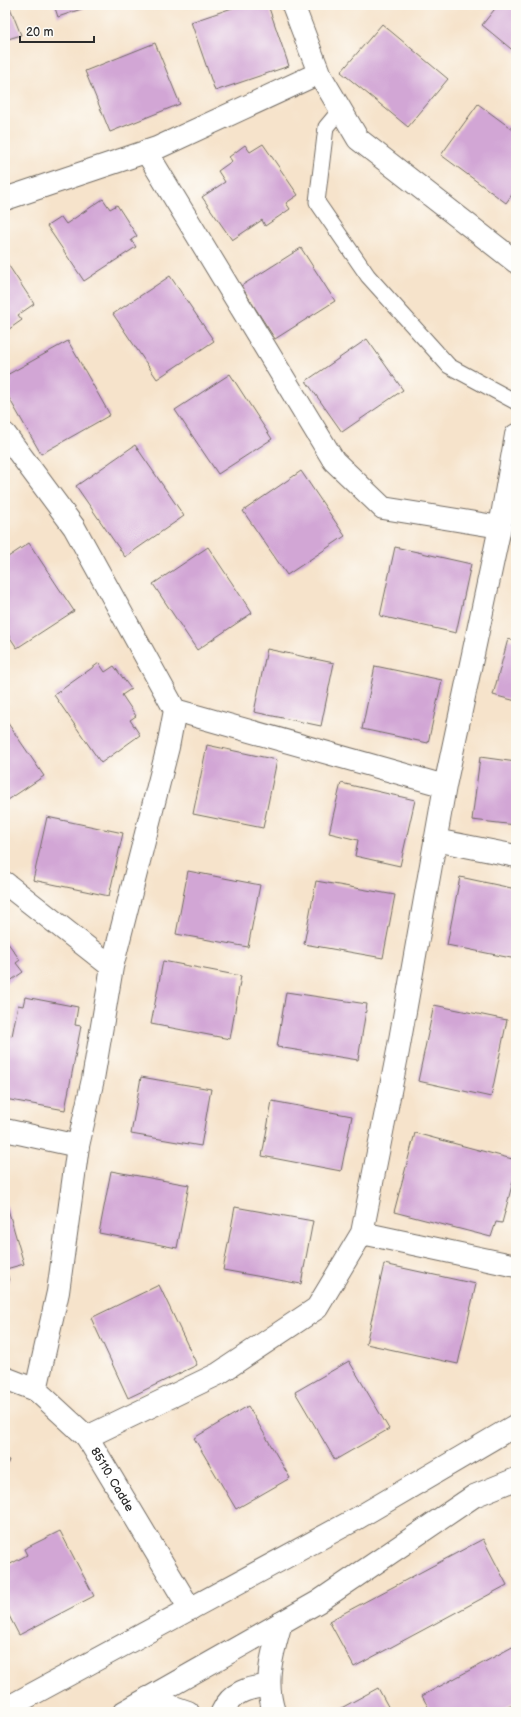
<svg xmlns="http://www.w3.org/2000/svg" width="521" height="1717" viewBox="0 0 521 1717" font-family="'Balsamiq Sans',sans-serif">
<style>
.building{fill:#d2a6d5}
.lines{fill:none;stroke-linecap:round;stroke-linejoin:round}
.lane-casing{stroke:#726b63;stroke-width:17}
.street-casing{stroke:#726b63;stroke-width:24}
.secondary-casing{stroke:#726b63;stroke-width:24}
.lane{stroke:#fff;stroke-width:15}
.street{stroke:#fff;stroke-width:22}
.secondary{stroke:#fff;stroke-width:22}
.labels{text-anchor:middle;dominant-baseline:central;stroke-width:4;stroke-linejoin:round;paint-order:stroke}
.street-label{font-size:12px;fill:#2b2b2b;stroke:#fdfcf7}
</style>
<rect width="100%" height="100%" fill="#fdfcf7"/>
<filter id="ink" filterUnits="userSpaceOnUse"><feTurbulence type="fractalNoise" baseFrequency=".025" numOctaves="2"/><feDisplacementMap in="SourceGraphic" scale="8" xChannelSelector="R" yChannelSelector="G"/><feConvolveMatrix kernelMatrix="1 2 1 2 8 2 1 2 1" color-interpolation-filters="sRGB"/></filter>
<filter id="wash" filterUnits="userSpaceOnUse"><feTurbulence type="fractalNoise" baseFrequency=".012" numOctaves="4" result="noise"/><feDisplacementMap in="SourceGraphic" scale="16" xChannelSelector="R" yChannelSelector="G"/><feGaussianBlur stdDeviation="0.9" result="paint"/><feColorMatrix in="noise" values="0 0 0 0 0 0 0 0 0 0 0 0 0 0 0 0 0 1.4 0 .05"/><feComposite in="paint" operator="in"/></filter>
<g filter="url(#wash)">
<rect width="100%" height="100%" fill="#f6e3cb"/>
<g id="blocks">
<path class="building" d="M5,5H9L21,35L5,40Z
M54,5H89L90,6L58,17Z
M241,5H268L289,66L215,91L191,22Z
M498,5H516V53L482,25Z
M382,24L448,79L408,127L341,72Z
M155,43L180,104L110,132L85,71Z
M478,104L516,132V189L506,203L441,155Z
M263,144L298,195L286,203L290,209L265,226L262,220L232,240L202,197L225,182L218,171L232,161L229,157L245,145L250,152Z
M103,199L110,209L117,205L137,236L131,240L136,247L84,281L47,226L61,217L66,224Z
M301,248L335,301L275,339L241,286Z
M5,260L34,304L18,315L22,320L5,332Z
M170,276L214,341L157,379L113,314Z
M367,339L403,390L342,432L306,381Z
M68,341L110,415L41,454L5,391V376Z
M230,374L272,439L218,474L175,410Z
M135,445L184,516L125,557L76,486Z
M301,471L345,536L287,575L243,511Z
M29,543L74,611L17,648L5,630V559Z
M208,547L252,613L197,650L153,584Z
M395,547L471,564L456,633L380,616Z
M508,639L516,641V701L493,695Z
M267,649L334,663L321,726L254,712Z
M99,663L105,672L114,666L131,689L122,695L136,716L130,720L140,735L101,763L54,695Z
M375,666L442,680L428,743L362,729Z
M5,719L44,776L5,802Z
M207,745L277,760L263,828L193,814Z
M480,757L516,762V825L472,820Z
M341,783L415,800L400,866L355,856L358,840L329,833Z
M47,817L123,833L109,896L33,880Z
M188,871L260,885L248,947L176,934Z
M460,877L516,889V959L447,945Z
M316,881L395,895L383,958L304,944Z
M5,939L20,960L16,963L23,972L6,984Z
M163,961L241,976L230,1039L151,1024Z
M286,992L367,1004L358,1060L277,1047Z
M25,997L78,1007L75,1025L81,1026L65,1110L5,1099L6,1034L12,1036L18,1005L23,1006Z
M434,1005L507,1020L491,1097L418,1081Z
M141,1077L211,1089L201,1146L131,1134Z
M272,1101L352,1116L341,1171L262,1156Z
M415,1133L516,1160V1170L502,1223L496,1222L491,1237L394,1212Z
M111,1171L189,1185L177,1248L99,1233Z
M5,1199L24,1264L6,1269L9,1281L5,1282Z
M235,1207L313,1221L301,1284L223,1270Z
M384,1264L476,1284L458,1364L366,1344Z
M159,1285L197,1365L128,1398L91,1318Z
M349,1361L389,1429L335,1460L295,1392Z
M248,1406L290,1478L236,1509L194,1438Z
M5,1459L9,1460L5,1471Z
M60,1531L94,1596L19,1635L5,1608V1567L27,1555L24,1549Z
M483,1539L507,1585L354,1667L329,1621Z
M516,1645V1702L497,1712H431L422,1696Z
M378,1688L391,1712H334Z"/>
</g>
</g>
<g filter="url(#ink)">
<use href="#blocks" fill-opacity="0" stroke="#726b63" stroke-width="1"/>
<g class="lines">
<g class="lane-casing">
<path id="lane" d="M341,109L326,127L317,202L368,276L449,366L516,402"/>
</g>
<g class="street-casing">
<path id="street" d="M293,5L319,73L358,139L516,262
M146,151L334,461L383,508L500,527
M5,199L157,148L319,73
M5,434L74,527L175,710L168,747L112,967L93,1079L78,1146L58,1292L36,1390
M175,710L445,786
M435,840L516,856
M5,883L112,967
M362,1233L516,1266
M87,1437L218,1374L317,1308L362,1233L398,1051L445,786L500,527L516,435"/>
</g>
<g class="secondary-casing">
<g id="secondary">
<path d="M5,1130L78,1146"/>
<path id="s1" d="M5,1378L36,1390L87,1437L190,1609"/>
<path d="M148,1698L188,1712"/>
<path d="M5,1709L356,1519L516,1425"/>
<path d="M124,1712L318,1602L474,1496L516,1479"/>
<path d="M222,1712C231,1692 249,1687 269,1686"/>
<path d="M274,1712C264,1681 272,1654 281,1623"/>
</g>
</g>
<use href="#lane" class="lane"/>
<use href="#street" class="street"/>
<use href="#secondary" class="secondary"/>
</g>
</g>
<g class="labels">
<g class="street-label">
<text stroke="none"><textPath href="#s1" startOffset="152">85110. Cadde</textPath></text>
</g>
</g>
<rect width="521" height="1717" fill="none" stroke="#fdfcf7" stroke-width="20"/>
<path d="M20 36v6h74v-6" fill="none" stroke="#2b2b2b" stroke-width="2"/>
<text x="26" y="36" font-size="12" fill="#2b2b2b" stroke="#fdfcf7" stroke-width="3" paint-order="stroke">20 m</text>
</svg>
